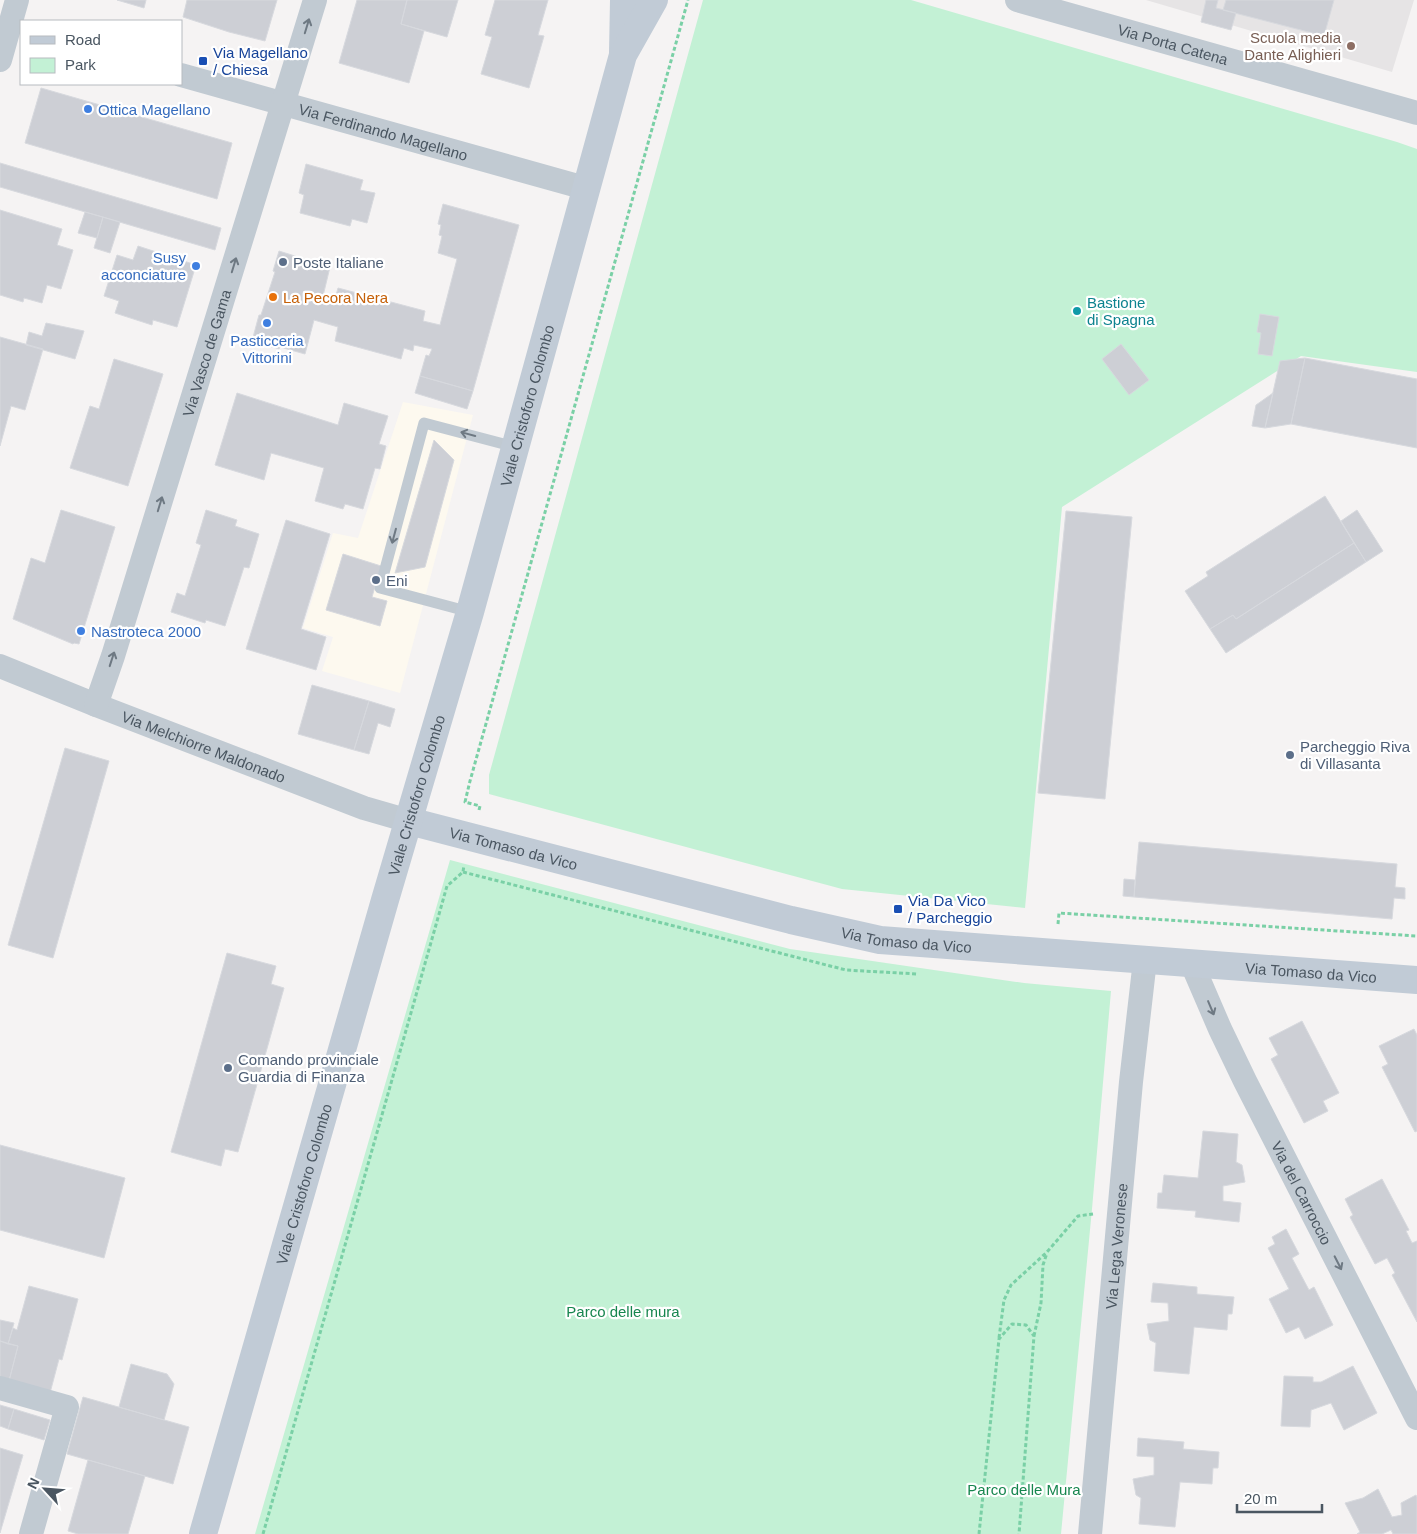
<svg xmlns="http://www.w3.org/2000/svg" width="1417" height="1534" viewBox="0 0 1417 1534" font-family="Arial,sans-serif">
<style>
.commercial{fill:#fdf9ef}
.education{fill:#e6e4e5}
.green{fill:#c3f1d5}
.building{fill:#cdcfd5;stroke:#d7d9de}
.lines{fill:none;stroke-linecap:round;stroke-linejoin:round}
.path{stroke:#7ad0a6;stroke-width:3;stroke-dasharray:4 2.5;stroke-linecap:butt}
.lane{stroke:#c1cad2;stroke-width:11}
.street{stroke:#c1cad2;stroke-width:24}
.secondary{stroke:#c1cbd6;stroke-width:28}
.oneway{stroke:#6e7983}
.education-dot{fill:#8d6e63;stroke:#fff;stroke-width:2}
.transit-dot{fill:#1a4fb4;stroke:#fff;stroke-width:2}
.shop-dot{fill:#3f7fe0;stroke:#fff;stroke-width:2}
.service-dot{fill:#5c6f8a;stroke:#fff;stroke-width:2}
.food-dot{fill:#e8710a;stroke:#fff;stroke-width:2}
.culture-dot{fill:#0f9aa8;stroke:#fff;stroke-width:2}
.labels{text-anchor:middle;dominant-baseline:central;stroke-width:4.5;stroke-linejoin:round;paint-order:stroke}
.education-label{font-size:15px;fill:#785e54;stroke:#fff;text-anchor:end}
.street-label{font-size:15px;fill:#4a5661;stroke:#fff}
.transit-label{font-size:15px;fill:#164399;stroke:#fff;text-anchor:start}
.shop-label{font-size:15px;fill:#366cbe;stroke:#fff;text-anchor:start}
.service-label{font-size:15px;fill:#4e5e75;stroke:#fff;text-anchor:start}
.food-label{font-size:15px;fill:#c56008;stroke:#fff;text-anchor:start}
.culture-label{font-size:15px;fill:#0d838f;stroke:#fff;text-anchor:start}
.park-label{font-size:15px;fill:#17864f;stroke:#fff}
</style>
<rect width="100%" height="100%" fill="#f5f3f3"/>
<path class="commercial" d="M403,402L473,415L400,693L322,671L333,637L303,628L333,533L358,538Z"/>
<path class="education" d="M1146,0H1414L1392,72Z"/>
<path class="green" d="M703,0H911L1397,142L1417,149V372L1301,356L1062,507L1025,908L842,889L489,794V775Z
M450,860L790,949L1024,983L1111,991L1092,1209L1061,1534H255Z"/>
<path class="building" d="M117,0H146L144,8Z
M187,0H277L265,41L229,32L183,17Z
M357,0H407L401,24L424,31L409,83L339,63Z
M407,0H458L447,37L401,24Z
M495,0H548L538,35L544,36L529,88L481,74L492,37L485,35Z
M1206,0H1218L1216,8L1236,13L1231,30L1201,22Z
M1226,0H1334L1324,36L1223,10Z
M41,88L232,143L217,199L25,143Z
M0,163L221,228L215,250L0,187Z
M306,164L363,180L360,190L375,193L367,223L352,219L350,226L300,213L304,195L299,193Z
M443,204L519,225L473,391L420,376L426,355L429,356L432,349L414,345L413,351L404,348L401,359L335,341L338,327L314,320L305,354L280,347L279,349L252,341L259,315H261L275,272L273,271L279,251L330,267L323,296L335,299L338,288L425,311L423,321L440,325L457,259L438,253L442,236L439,235L441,225L438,224Z
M0,210L62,229L57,245L73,250L61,289L47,285L42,303L24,298L23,302L0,295Z
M85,212L103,217L97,238L78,233Z
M103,217L120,222L110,253L94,248Z
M138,246L196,265L177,327L153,320L152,325L115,313L119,301L104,296L117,255L133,260Z
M1260,314L1279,317L1272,356L1258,354L1261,333L1257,332Z
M46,323L84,331L75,359L26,345L29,332L42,336Z
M0,337L43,349L25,410L11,406L0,446Z
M1121,344L1149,380L1129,395L1102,359Z
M1305,358L1417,379V448L1291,424Z
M1305,358L1291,424L1265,428L1280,361Z
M114,359L163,374L128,486L70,468L90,406L99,409Z
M420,376L473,391L467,409L415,393Z
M237,393L338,425L344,403L388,416L379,444L386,446L380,469L375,468L363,509L345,504L343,509L315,501L324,468L271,453L264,480L215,465Z
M1273,393L1265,428L1252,426L1256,405Z
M434,440L454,460L425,567L395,573Z
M1325,496L1354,543L1236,619L1233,615L1210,629L1185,591L1208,576L1206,572Z
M61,510L115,527L79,644L74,643L73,644L13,619L31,558L45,563Z
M206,510L237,520L235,526L259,534L249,568L244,567L225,626L206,620L205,623L171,612L177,593L185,596L201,545L196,543Z
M1357,510L1383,551L1366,562L1341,521Z
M1066,511L1132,517L1105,799L1038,793Z
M286,520L330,534L301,629L326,637L316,670L246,649Z
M1354,543L1366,562L1226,653L1210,629L1233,615L1236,619Z
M343,554L381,566L372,597L387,601L380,626L326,610Z
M312,685L369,701L354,750L298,734Z
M369,701L395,709L390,727L378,723L369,754L354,750Z
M65,748L109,761L53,958L8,945Z
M1139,842L1397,864L1395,887L1405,888V899L1394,898L1392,919L1134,897Z
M1124,879L1135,880L1134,897L1123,896Z
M227,953L276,966L271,984L284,988L238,1152L225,1149L221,1166L171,1152Z
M1302,1021L1339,1093L1323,1101L1328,1111L1304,1123L1271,1059L1278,1055L1269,1038Z
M1414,1029L1417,1035V1131L1415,1132L1382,1067L1388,1064L1379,1046Z
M1203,1131L1238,1134L1236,1162L1242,1165L1245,1182L1223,1186V1201L1241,1203L1239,1222L1195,1217L1196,1211L1157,1208L1158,1193H1162L1164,1175L1198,1178Z
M0,1145L125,1178L104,1258L0,1230Z
M1382,1179L1409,1230L1406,1231L1412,1243L1417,1241V1322L1392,1275L1395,1273L1387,1258L1375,1264L1350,1217L1353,1215L1345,1199Z
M1286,1229L1299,1254L1292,1258L1309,1290L1314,1287L1333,1325L1305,1339L1299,1327L1286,1333L1269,1299L1289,1289L1268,1248L1275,1244L1272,1237Z
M1153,1283L1197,1287V1294L1234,1297L1232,1314H1228L1227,1330L1194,1327L1189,1374L1154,1371L1156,1343L1150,1340L1147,1324L1169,1321L1168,1303L1151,1302Z
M29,1286L78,1299L62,1360L59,1359L50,1393L9,1381L18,1346L8,1344L13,1328L17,1330Z
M0,1320L14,1323L8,1344L0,1341Z
M0,1341L18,1346L9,1381L0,1379Z
M131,1364L167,1374L174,1384L164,1420L119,1407Z
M1353,1366L1377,1413L1344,1430L1331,1403L1311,1410L1310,1427L1281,1426L1284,1376L1313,1377V1382H1321Z
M83,1397L189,1427L173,1484L67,1454Z
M0,1405L14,1409L8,1429L0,1426Z
M14,1409L50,1420L44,1440L8,1429Z
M1138,1438L1184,1442L1183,1449L1219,1452L1218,1468H1213L1212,1484L1180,1482L1175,1527L1139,1524L1141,1498L1136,1495L1133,1479L1154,1475V1457L1137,1456Z
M0,1448L23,1455L0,1533Z
M88,1460L145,1476L128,1534H78L68,1531Z
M1378,1489L1392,1517L1402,1515L1401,1503L1416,1495L1417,1497V1534H1393L1391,1530L1382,1534H1357L1360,1532L1345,1503L1363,1498Z"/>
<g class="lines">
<path class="path" d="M479,810L480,806L465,802L470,781L688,0
M463,872L846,970L917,974
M1058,924L1059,913L1417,936
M1034,1336L1041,1303L1043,1265L1047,1253
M999,1338L1004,1300L1011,1285L1047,1252L1078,1216L1093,1214
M263,1534L447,886L463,872L464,865
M979,1534L999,1339L1012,1324L1026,1325L1034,1336L1019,1534"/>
<path class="lane" d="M470,612L380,588L424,423L515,447"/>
<g class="street">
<path id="s1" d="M1017,0L1417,113"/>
<path d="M0,60L17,0"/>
<path id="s2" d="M181,75L585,188"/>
<path id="s3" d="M0,666L96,705L364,808L409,821"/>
<path id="s4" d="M96,705L113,656L315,0"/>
<path id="s5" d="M1192,964L1220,1029L1245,1081L1417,1418"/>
<path d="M0,1388L67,1407L31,1534"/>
<path id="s6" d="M1090,1534L1131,1082L1145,960"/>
</g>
<g class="secondary">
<path d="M623,53L624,0"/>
<path id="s7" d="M409,821L791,920L880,940L1417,980"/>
<path id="s8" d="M203,1534L385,900L470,612L623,55L654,0"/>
</g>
</g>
<defs><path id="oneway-shaft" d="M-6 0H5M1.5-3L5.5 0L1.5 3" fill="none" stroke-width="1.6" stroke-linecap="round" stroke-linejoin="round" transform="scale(1.25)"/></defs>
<g class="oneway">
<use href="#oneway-shaft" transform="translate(307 26) rotate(-73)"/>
<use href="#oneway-shaft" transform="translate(234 265) rotate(-73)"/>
<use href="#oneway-shaft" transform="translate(468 434) rotate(-165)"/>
<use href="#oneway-shaft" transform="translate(160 504) rotate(-73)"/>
<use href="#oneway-shaft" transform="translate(394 536) rotate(105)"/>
<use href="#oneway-shaft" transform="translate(112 659) rotate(-72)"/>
<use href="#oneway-shaft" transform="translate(1211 1008) rotate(67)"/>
<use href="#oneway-shaft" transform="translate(1338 1263) rotate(63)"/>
</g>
<circle class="education-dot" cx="1351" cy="46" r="5"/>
<g class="transit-dot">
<rect x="198" y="56" width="10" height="10" rx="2.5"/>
<rect x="893" y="904" width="10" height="10" rx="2.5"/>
</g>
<g class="shop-dot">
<circle cx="88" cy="109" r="5"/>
<circle cx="196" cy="266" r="5"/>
<circle cx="267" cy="323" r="5"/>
<circle cx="81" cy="631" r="5"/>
</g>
<g class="service-dot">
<circle cx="283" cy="262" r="5"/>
<circle cx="376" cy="580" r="5"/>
<circle cx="1290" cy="755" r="5"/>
<circle cx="228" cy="1068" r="5"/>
</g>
<circle class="food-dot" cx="273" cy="297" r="5"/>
<circle class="culture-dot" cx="1077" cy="311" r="5"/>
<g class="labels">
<g class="education-label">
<text x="1341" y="37">Scuola media<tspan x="1341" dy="17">Dante Alighieri</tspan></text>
</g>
<g class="street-label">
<text stroke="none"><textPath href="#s1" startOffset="162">Via Porta Catena</textPath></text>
<text stroke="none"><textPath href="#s2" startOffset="210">Via Ferdinando Magellano</textPath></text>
<text stroke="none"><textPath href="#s4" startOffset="369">Via Vasco de Gama</textPath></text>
<text stroke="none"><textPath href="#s8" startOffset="1174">Viale Cristoforo Colombo</textPath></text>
<text stroke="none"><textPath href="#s3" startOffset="219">Via Melchiorre Maldonado</textPath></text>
<text stroke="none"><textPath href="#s8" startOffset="769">Viale Cristoforo Colombo</textPath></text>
<text stroke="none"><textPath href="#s7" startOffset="108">Via Tomaso da Vico</textPath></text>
<text stroke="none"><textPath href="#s7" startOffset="512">Via Tomaso da Vico</textPath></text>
<text stroke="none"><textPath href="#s7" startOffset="918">Via Tomaso da Vico</textPath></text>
<text stroke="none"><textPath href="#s8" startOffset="364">Viale Cristoforo Colombo</textPath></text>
<text stroke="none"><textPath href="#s5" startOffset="254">Via del Carroccio</textPath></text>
<text stroke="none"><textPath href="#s6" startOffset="289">Via Lega Veronese</textPath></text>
</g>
<g class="transit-label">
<text x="213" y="52">Via Magellano<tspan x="213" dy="17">/ Chiesa</tspan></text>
<text x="908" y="900">Via Da Vico<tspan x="908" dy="17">/ Parcheggio</tspan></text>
</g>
<g class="shop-label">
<text x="98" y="109">Ottica Magellano</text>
<text x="186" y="257" text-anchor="end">Susy<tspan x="186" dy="17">acconciature</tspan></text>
<text x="267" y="340" text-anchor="middle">Pasticceria<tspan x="267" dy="17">Vittorini</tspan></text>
<text x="91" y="631">Nastroteca 2000</text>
</g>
<g class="service-label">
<text x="293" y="262">Poste Italiane</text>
<text x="386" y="580">Eni</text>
<text x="1300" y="746">Parcheggio Riva<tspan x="1300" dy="17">di Villasanta</tspan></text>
<text x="238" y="1059">Comando provinciale<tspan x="238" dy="17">Guardia di Finanza</tspan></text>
</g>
<g class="food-label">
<text x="283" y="297">La Pecora Nera</text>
</g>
<g class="culture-label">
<text x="1087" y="302">Bastione<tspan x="1087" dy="17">di Spagna</tspan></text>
</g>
<g class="park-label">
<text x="623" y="1311">Parco delle mura</text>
<text x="1024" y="1489">Parco delle Mura</text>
</g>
</g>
<rect x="20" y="20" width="162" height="65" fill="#ffffff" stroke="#b7bbc0"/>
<rect x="30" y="36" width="25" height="8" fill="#c1cbd6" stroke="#b7bbc0"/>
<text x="65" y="45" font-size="15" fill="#4a5661">Road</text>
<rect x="30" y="58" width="25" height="15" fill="#c3f1d5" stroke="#b7bbc0"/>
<text x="65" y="70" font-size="15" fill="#4a5661">Park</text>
<g transform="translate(45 1489) rotate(296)" stroke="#ffffff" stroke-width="4" paint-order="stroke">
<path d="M0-4L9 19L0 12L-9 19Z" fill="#4a5661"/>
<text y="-8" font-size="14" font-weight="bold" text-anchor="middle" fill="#4a5661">N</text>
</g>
<path d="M1237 1504v8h85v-8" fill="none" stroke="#4a5661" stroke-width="2.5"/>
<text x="1244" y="1504" font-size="15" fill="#4a5661" stroke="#ffffff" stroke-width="4" paint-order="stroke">20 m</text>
</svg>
